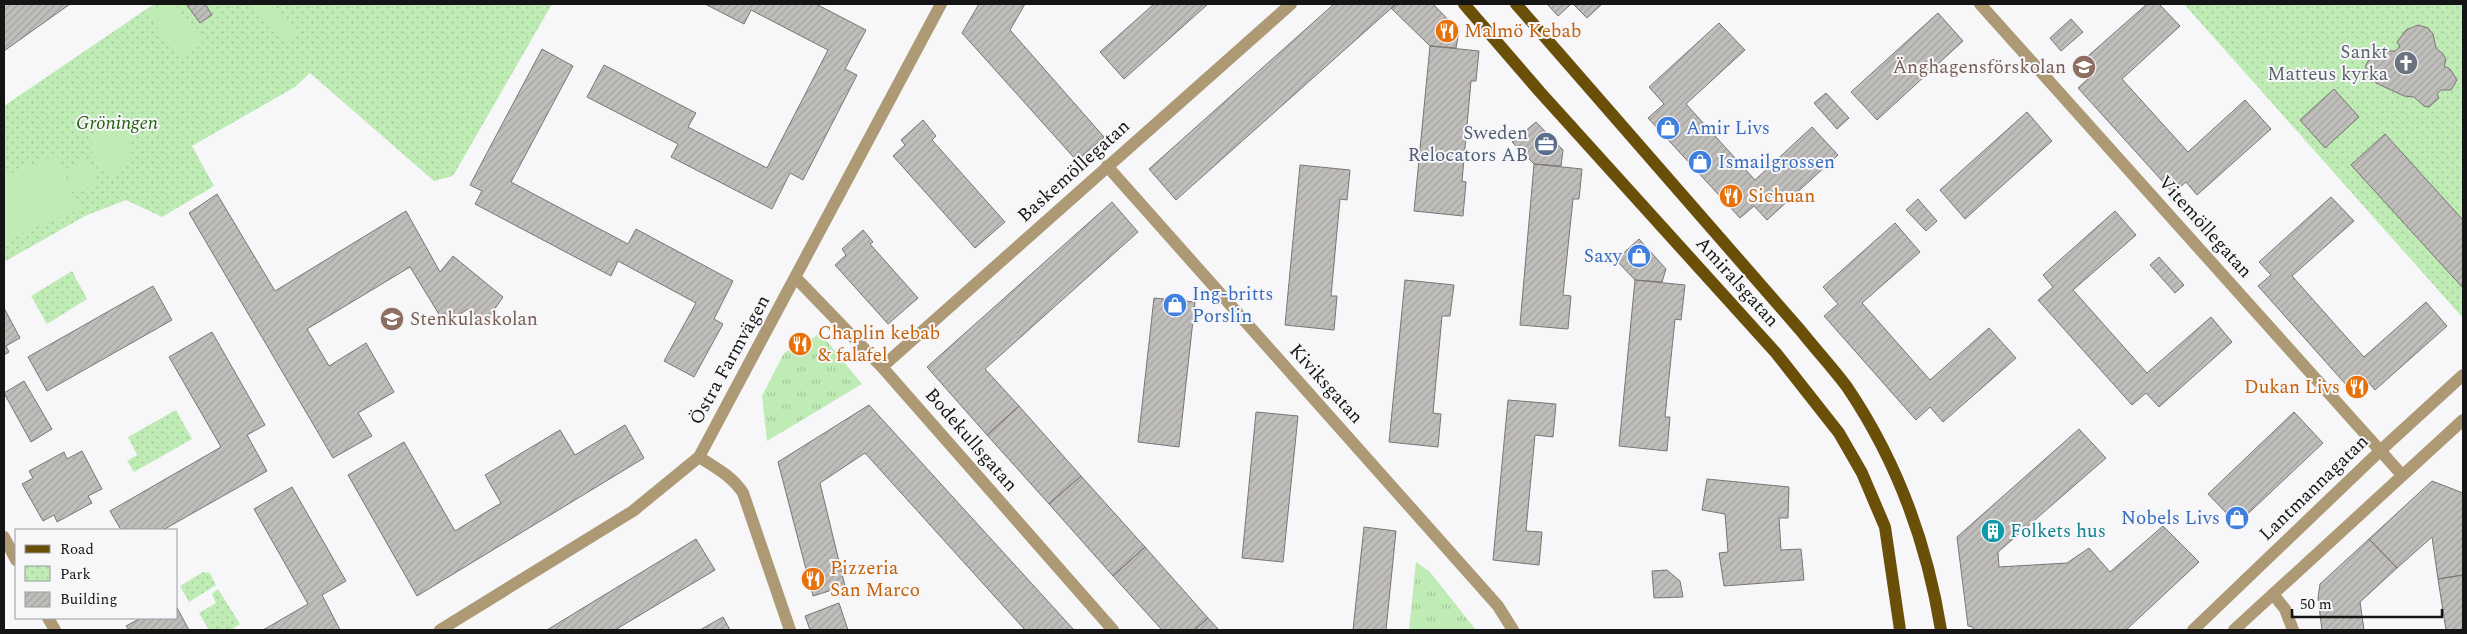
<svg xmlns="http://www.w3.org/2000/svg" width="2467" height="634" viewBox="0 0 2467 634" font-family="Spectral,serif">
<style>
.grass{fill:url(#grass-tufts)}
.park{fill:url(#park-dots)}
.pitch{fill:#bfebb5}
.building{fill:url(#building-hatch);stroke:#797674}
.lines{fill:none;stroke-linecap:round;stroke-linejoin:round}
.minor{stroke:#ad9a74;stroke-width:12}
.major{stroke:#6a4f09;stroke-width:12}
.labels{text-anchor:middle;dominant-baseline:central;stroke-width:4;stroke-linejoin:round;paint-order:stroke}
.food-label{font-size:19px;fill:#c56008;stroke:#f7f6f9;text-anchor:start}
.worship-label{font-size:19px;fill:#5b616d;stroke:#f7f6f9;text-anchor:end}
.education-label{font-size:19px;fill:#785e54;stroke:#f7f6f9;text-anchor:end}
.park-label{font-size:19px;font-style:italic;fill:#246113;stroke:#f7f6f9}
.shop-label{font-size:19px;fill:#366cbe;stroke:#f7f6f9;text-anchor:start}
.service-label{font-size:19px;fill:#4e5e75;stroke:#f7f6f9;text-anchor:end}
.street-label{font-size:19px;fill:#141415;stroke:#f7f6f9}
.culture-label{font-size:19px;fill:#0d838f;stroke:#f7f6f9;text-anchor:start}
</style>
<defs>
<pattern id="grass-tufts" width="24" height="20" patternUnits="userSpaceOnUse" patternTransform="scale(1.25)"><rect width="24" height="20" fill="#bfebb5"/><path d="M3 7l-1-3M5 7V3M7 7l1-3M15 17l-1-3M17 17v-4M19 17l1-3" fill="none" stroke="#a3c99b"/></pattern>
<pattern id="park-dots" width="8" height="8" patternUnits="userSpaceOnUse" patternTransform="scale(1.25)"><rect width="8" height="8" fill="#bfebb5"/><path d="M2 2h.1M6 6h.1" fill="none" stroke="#a3c99b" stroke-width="1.8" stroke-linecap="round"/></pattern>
<pattern id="building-hatch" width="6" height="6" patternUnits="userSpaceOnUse" patternTransform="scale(1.25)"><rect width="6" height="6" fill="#c0bebb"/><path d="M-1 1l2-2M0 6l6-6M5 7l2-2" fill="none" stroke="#a4a2a0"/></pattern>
</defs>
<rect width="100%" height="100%" fill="#f7f6f9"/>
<path class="grass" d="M820,333L862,384L767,441L762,396L784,353L793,348L798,356L813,347L810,340Z
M1416,562L1430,572L1476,630H1409Z"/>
<path class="park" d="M154,4H552L453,176L434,181L310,73L295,87L192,146L214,186L162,217L126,200L85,216L4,262V106Z
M2184,4H2463V318Z
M72,271L87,299L47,324L31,296Z
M176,410L192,439L134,472L127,461L137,455L128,437Z
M203,572L210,573L216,585L189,602L180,586Z
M218,589L240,624L231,630H209L199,613L216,603L212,594Z"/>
<path class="pitch" d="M163,4H175L203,43L180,60L148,14Z
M259,4H268L297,31L289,40L255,8Z
M113,119L127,127C134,144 134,170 112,174L98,168C87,151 90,123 113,119Z
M56,154L79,209L4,241V177Z
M89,159L99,183L75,193L65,169Z"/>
<path class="building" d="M4,4H70L4,51Z
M189,4H205L212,15L200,23L187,5Z
M705,4H816L866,30L845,69L857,75L803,180L790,173L772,209L671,157L678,144L587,97L604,65L696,113L688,127L767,168L828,50L751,10L744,24Z
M979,4H1025L1010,30L1104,137L1077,161L962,33Z
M1154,4H1208L1124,79L1100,52Z
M1334,4H1396L1176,200L1149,169Z
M1396,4H1433L1459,31L1456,48L1430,46L1391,8Z
M1547,4H1571L1558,16Z
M1573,4H1602L1587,18Z
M2147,4H2159L2180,26L2122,79L2188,152L2245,100L2271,129L2197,195L2186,182L2173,193L2078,88L2090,77L2079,64Z
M1938,13L1963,41L1877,120L1851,92Z
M2071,19L2083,32L2061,51L2050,38Z
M1719,23L1745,50L1686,104L1755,180L1812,127L1838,155L1767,220L1754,206L1740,218L1648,118L1664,104L1649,87Z
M2418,25L2428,28L2433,34L2436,48L2443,54L2446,60L2444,66L2450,69L2457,80L2451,90H2441L2437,94L2439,98L2429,107L2424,106L2414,97L2404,96L2376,83L2372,79L2371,72L2365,67L2370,57L2376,58L2382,51H2395L2400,47L2397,42L2406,30Z
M1430,46L1479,51L1476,81H1471L1462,181L1466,182L1463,216L1414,211Z
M542,49L573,66L511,182L628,244L636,229L733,281L714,319L723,324L694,377L664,361L696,303L618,261L611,276L475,204L482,191L470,185Z
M2334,89L2359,117L2325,148L2300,120Z
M1826,93L1849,118L1837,129L1814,103Z
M2027,112L2052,141L1965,219L1940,190Z
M923,120L936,136L932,140L1005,222L975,248L893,156L905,145L901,140Z
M1536,122L1563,150L1561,166L1534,164L1512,142Z
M2385,134L2463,220V288L2351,165Z
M1534,164L1582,169L1579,199H1573L1563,295L1571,296L1568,329L1520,325Z
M1300,165L1350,170L1347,200L1340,199L1331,296H1337L1334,330L1285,325Z
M217,194L275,291L406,211L440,272L453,256L503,297L485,323L468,309L445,324L410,267L307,329L329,366L366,343L394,392L358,413L372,436L333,458L189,213Z
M2331,197L2354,221L2292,276L2364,357L2426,302L2447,326L2375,390L2363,376L2349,388L2258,286L2271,275L2259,262Z
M1918,199L1937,221L1926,231L1906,210Z
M1112,202L1138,232L985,369L1019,406L987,435L927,367Z
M2115,211L2136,235L2073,290L2147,373L2211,317L2232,342L2159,407L2146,393L2132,405L2038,300L2053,287L2043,275Z
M1895,223L1920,252L1862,303L1930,380L1989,328L2016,358L1943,422L1930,407L1916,420L1824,316L1838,304L1823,287Z
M863,230L873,242L870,244L918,298L888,324L835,265L846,255L842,249Z
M1639,239L1666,269L1662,282L1635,280L1616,260Z
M2159,257L2184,285L2175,293L2150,265Z
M1405,280L1454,285L1450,316H1442L1433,413L1441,414L1438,447L1389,442Z
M1635,280L1685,285L1681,320L1675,319L1665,417H1670L1667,451L1619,446Z
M153,286L172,320L47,391L28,357Z
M1154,298L1195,302L1179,447L1138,442Z
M4,308L20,338L6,346L9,352L4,355Z
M212,332L265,425L247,435L267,471L163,530H121L110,511L221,447L169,357Z
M802,334L810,347L797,354L790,341Z
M24,381L52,429L31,442L4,393Z
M1508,400L1556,404L1553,437L1535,435L1526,531L1542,532L1539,565L1493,560Z
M869,405L1074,630H1025L865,453L820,483L845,586L813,596L778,462Z
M1019,406L1081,476L1049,504L987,435Z
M1256,412L1298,416L1283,562L1242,558Z
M2294,412L2323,443L2237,524L2208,494Z
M625,425L644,458L417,596L348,475L404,442L455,531L501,503L485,475L560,430L575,455Z
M2079,429L2106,458L1998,552L1999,567L2067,563L2089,548L2110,572L2163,526L2199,562L2126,630H1973V627L1968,626L1957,537Z
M82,451L102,489L88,496L92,503L57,522L54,515L43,521L22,484L33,478L29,471L64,452L67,459Z
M1081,476L1145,547L1113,576L1049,504Z
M1707,479L1789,487L1788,518H1779L1781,550L1801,549L1804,580L1724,586L1719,553L1728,552L1725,514L1702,510Z
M2432,481L2463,493V575L2438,579L2432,537L2397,568L2369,539Z
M292,487L346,581L322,595L340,630H263L308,604L254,509Z
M1364,527L1396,531L1386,630H1353Z
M696,539L715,570L615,630H547Z
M2369,539L2397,568L2360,602L2364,630H2322L2318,598L2320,584Z
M1145,547L1208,618L1194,630H1162L1113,576Z
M1667,570L1680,581L1683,597L1654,598L1652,571Z
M2463,575V630H2446L2438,579Z
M839,603L848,630H810L805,616Z
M176,606L189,630H129L126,626L141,618H176Z
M723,617L730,630H700Z
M1208,618L1219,630H1194Z"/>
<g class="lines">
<path class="minor" d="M1980,4L2402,475
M1107,166L1498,606L1513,630
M796,278L882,367L1113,630
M882,367L1291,4
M699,457C716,468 732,476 743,493L790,630
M4,537L16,560
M2273,594L2285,609L2293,630
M48,618L55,630
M440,630L633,511L699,457L941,4
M2193,630L2381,450L2463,375
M2234,630L2463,420"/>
<path class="major" d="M1464,4L1540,92L1776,353L1839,433L1862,473L1885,527L1900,630
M1516,4L1801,331C1816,350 1833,368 1847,387C1897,461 1927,543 1941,630"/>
</g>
<defs>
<g id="restaurant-disc" transform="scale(1.25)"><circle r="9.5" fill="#e8710a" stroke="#f7f6f9"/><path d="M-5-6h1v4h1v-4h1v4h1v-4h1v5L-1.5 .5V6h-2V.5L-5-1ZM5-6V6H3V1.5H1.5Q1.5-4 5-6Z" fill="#fff"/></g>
<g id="church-disc" transform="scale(1.25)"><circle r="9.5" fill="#6b7280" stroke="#f7f6f9"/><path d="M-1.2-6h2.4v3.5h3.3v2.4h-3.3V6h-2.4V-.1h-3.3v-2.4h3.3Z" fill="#fff"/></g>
<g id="school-disc" transform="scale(1.25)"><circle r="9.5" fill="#8d6e63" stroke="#f7f6f9"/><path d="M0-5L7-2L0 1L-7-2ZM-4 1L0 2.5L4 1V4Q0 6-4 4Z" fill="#fff"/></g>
<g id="shop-disc" transform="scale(1.25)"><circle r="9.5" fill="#3f7fe0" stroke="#f7f6f9"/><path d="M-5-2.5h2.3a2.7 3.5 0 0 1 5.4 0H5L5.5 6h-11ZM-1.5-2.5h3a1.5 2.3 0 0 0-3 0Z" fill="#fff"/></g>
<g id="office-disc" transform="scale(1.25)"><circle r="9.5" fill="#5c6f8a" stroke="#f7f6f9"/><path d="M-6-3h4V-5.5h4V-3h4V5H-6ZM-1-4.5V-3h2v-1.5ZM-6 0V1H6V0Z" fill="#fff"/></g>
<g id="building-disc" transform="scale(1.25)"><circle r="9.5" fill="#0f9aa8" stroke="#f7f6f9"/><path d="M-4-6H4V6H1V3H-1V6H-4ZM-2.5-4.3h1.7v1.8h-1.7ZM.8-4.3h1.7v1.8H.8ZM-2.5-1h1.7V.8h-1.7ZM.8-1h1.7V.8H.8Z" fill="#fff"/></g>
</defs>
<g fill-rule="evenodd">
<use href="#restaurant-disc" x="1447" y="31"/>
<use href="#church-disc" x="2406" y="63"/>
<use href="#school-disc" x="2084" y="67"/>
<use href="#shop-disc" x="1668" y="128"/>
<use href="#office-disc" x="1546" y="144"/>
<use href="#shop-disc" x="1700" y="162"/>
<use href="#restaurant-disc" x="1731" y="196"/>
<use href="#shop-disc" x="1639" y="256"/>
<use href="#shop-disc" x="1175" y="305"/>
<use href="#school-disc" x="392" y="319"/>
<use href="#restaurant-disc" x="800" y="344"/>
<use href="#restaurant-disc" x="2357" y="387"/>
<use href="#shop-disc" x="2237" y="518"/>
<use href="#building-disc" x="1993" y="531"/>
<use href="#restaurant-disc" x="813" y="579"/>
</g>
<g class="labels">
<g class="food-label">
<text x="1464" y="31">Malmö Kebab</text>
<text x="1748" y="196">Sichuan</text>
<text x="818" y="333">Chaplin kebab<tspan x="818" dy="22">&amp; falafel</tspan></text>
<text x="2340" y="387" text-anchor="end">Dukan Livs</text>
<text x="830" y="568">Pizzeria<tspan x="830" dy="22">San Marco</tspan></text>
</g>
<g class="worship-label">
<text x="2388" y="52">Sankt<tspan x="2388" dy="22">Matteus kyrka</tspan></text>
</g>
<g class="education-label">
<text x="2066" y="67">Änghagensförskolan</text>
<text x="410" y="319" text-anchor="start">Stenkulaskolan</text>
</g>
<g class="park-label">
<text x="117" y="123">Gröningen</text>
</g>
<g class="shop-label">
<text x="1686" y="128">Amir Livs</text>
<text x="1718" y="162">Ismailgrossen</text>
<text x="1622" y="256" text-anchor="end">Saxy</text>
<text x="1192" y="294">Ing-britts<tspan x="1192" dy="22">Porslin</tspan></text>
<text x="2220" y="518" text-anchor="end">Nobels Livs</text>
</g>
<g class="service-label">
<text x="1528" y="133">Sweden<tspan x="1528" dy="22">Relocators AB</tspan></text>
</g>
<g class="street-label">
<text transform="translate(1074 171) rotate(-42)">Baskemöllegatan</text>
<text transform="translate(2205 227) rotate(48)">Vitemöllegatan</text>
<text transform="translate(1737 282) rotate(48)">Amiralsgatan</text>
<text transform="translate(730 360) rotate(-61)">Östra Farmvägen</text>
<text transform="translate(1326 384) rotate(48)">Kiviksgatan</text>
<text transform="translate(971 440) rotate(49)">Bodekullsgatan</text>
<text transform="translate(2314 488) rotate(-44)">Lantmannagatan</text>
</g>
<g class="culture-label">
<text x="2010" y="531">Folkets hus</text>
</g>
</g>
<rect width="2467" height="634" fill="none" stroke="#141415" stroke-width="10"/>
<rect x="15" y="529" width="162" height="90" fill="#f7f6f9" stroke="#9c9c9e"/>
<rect x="25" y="545" width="25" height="8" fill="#6a4f09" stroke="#9c9c9e"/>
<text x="60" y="554" font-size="15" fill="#141415">Road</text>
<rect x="25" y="566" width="25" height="15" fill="url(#park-dots)" stroke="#9c9c9e"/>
<text x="60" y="579" font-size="15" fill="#141415">Park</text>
<rect x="25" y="592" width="25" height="15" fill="url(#building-hatch)" stroke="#9c9c9e"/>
<text x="60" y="604" font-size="15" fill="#141415">Building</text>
<path d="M2292 609v8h150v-8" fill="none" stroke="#141415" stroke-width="2.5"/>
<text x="2300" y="609" font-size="15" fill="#141415" stroke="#f7f6f9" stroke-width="4" paint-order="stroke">50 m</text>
</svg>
